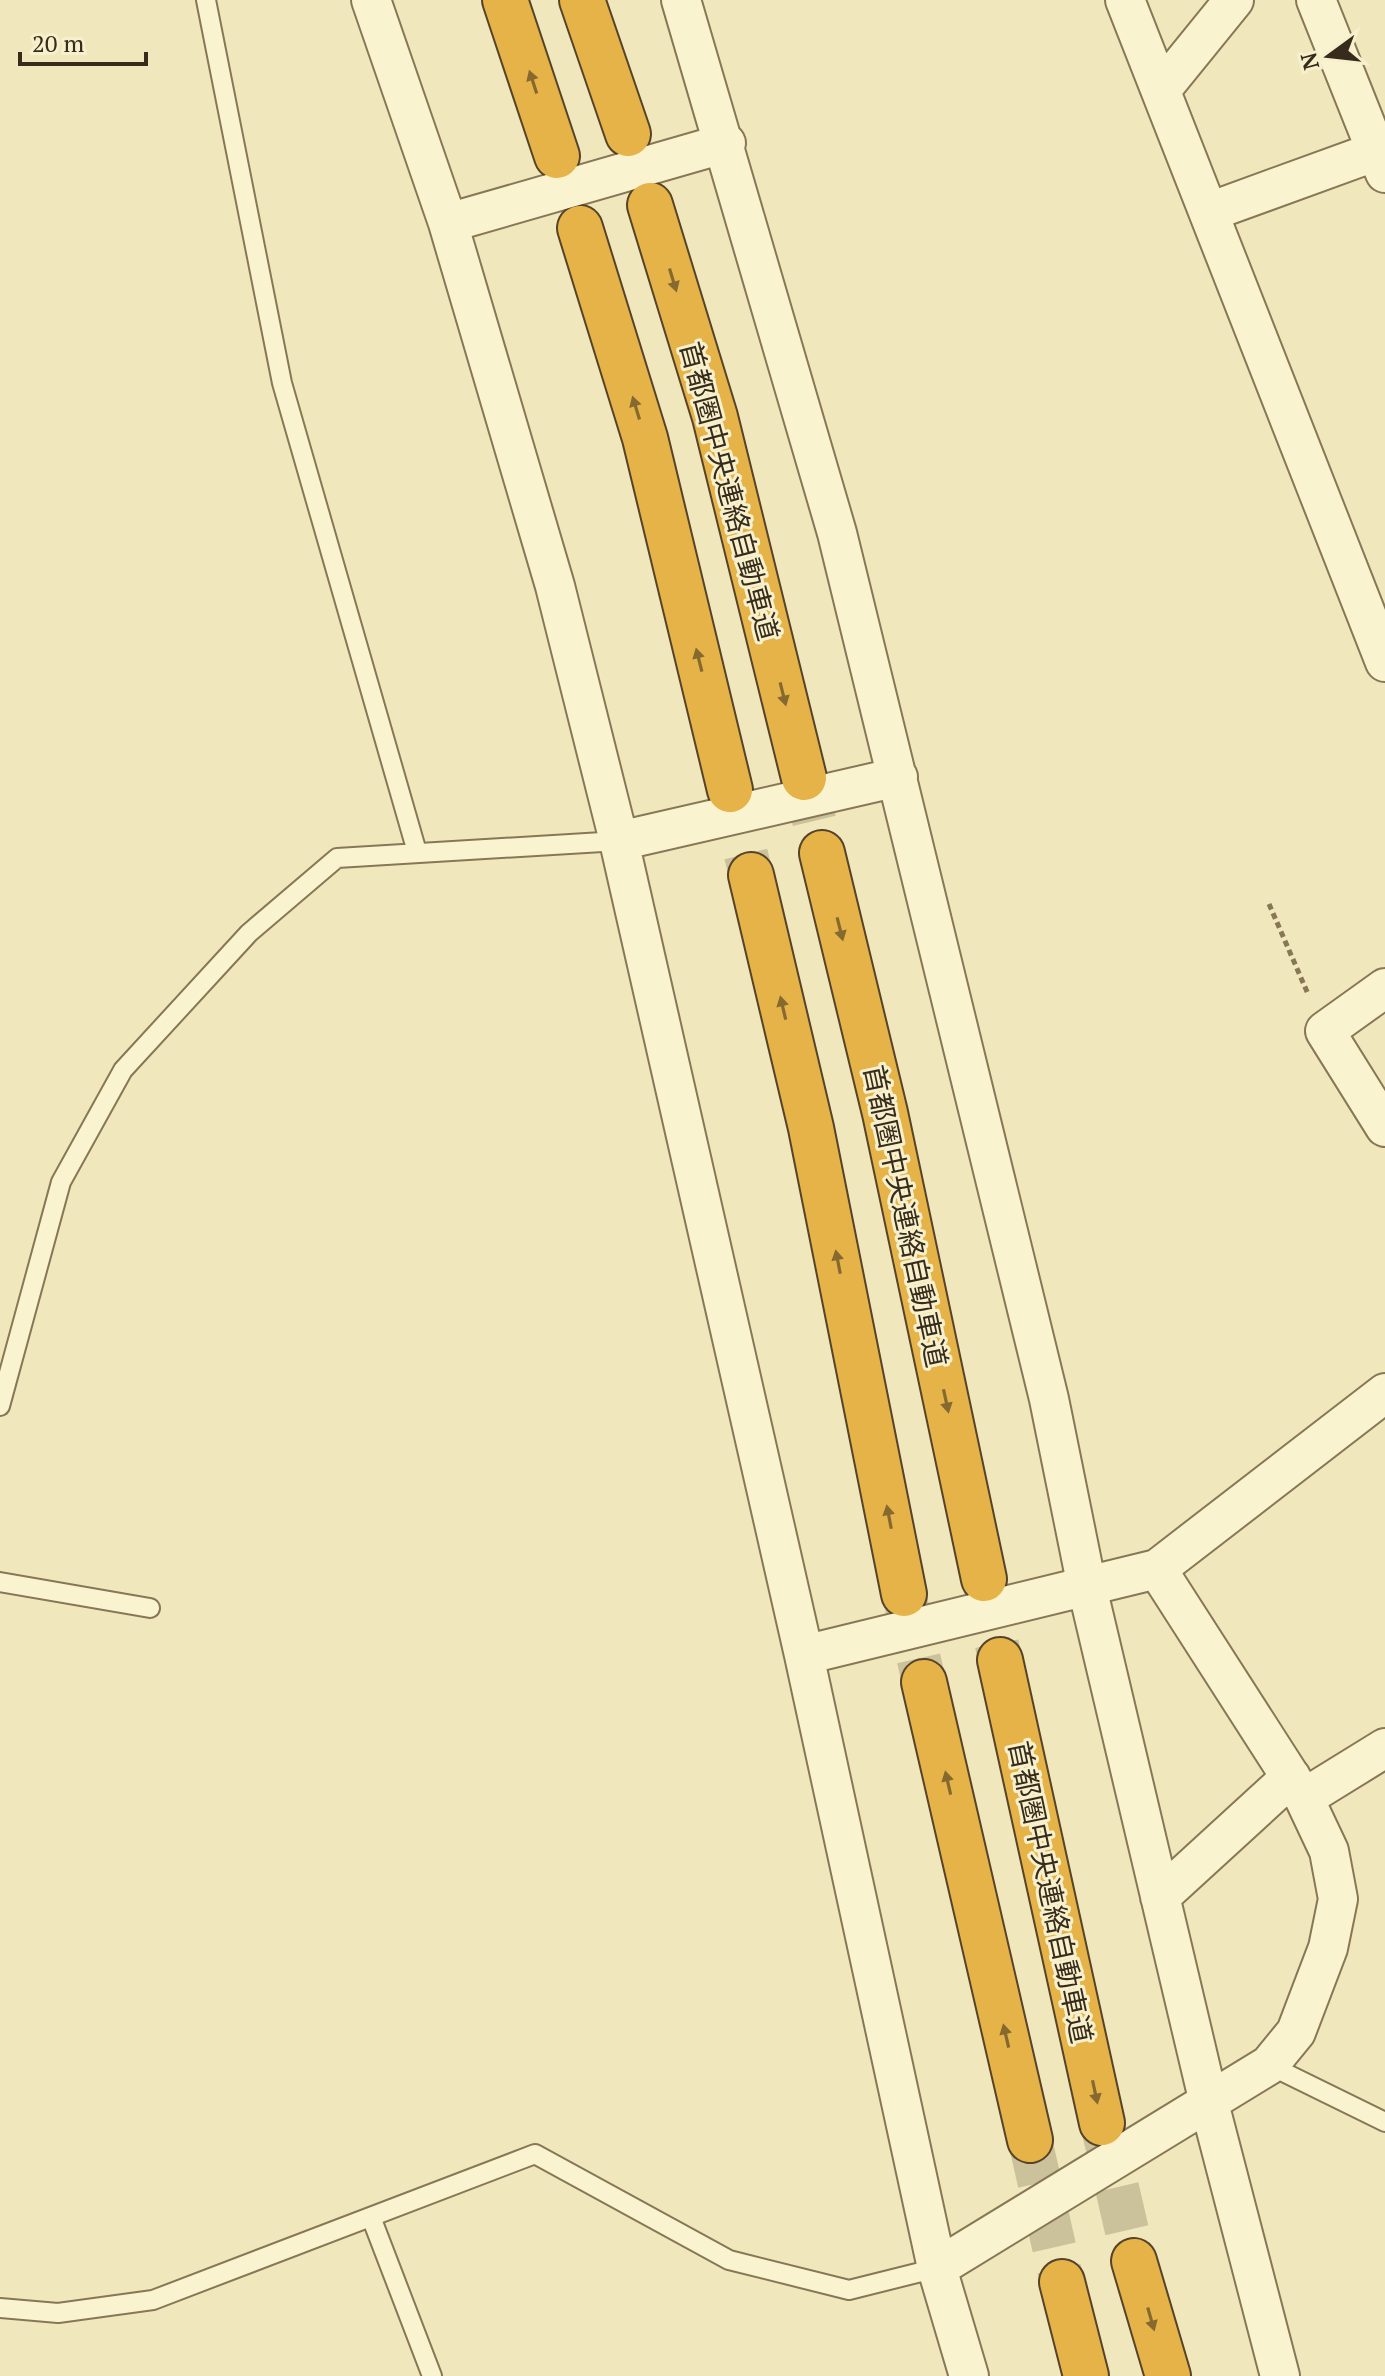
<svg xmlns="http://www.w3.org/2000/svg" width="1385" height="2376" viewBox="0 0 1385 2376" font-family="'PT Serif','Noto Sans JP',serif">
<style>
.lines{fill:none;stroke-linecap:round;stroke-linejoin:round}
.highway-tunnel{stroke:#cbc29c;stroke-width:44;stroke-dasharray:44 22;stroke-linecap:butt}
.lane-casing{stroke:#875;stroke-width:22}
.street-casing{stroke:#875;stroke-width:42}
.highway-casing{stroke:#55432a;stroke-width:48}
.path{stroke:#875;stroke-width:5;stroke-dasharray:6 4;stroke-linecap:butt}
.lane{stroke:#faf3d0;stroke-width:18}
.street{stroke:#faf3d0;stroke-width:38}
.highway{stroke:#e5b347;stroke-width:44}
.oneway{fill:#85692f}
.labels{text-anchor:middle;dominant-baseline:central;stroke-width:6;stroke-linejoin:round;paint-order:stroke}
.street-label{font-size:28px;fill:#372c1b;stroke:#f7f0cc}
</style>
<rect width="100%" height="100%" fill="#f0e7bc"/>
<g class="lines">
<path class="highway-tunnel" d="M804,778L822,853
M730,790L751,875
M984,1579L1000,1660
M904,1594L924,1682
M1102,2123L1134,2261
M1030,2140L1062,2282"/>
<g class="lane-casing">
<path id="lane" d="M206,0L282,383L417,852
M0,1406L61,1182L123,1070L249,933L337,858L619,841
M0,1582L150,1608
M1269,2065L1385,2122
M371,2217L432,2376
M0,2308L58,2313L153,2300L535,2154L729,2260L849,2290L937,2268"/>
</g>
<g class="street-casing">
<path id="street" d="M371,0L448,223L555,586L619,841L804,1655L937,2268L969,2376
M681,0L837,533L1049,1399L1087,1587L1209,2103L1280,2376
M1125,0L1385,662
M1316,0L1385,173
M1161,90L1234,0
M1209,212L1385,148
M448,223L726,143
M619,841L898,777
M1385,988L1325,1031L1385,1127
M804,1655L1157,1569L1385,1393
M1304,1798L1385,1748
M1160,1897L1291,1777
M937,2268L1269,2065L1296,2032L1328,1948L1338,1899L1329,1851L1304,1798L1157,1569"/>
</g>
<g class="highway-casing">
<path id="highway" d="M505,0L557,156
M582,0L628,134
M650,205L715,417L804,778
M580,228L645,438L730,790
M822,853L885,1113L984,1579
M751,875L811,1128L904,1594
M1000,1660L1102,2123
M924,1682L1030,2140
M1134,2261L1168,2376
M1062,2282L1086,2376"/>
</g>
<path class="path" d="M1269,904L1308,994"/>
<use href="#lane" class="lane"/>
<use href="#street" class="street"/>
<use href="#highway" class="highway"/>
</g>
<defs><path id="oneway-solid" d="M-6-.8H1V-3.2L6.5 0L1 3.2V.8H-6Z" transform="scale(2)"/></defs>
<g class="oneway">
<use href="#oneway-solid" transform="translate(533 82) rotate(-108)"/>
<use href="#oneway-solid" transform="translate(673 280) rotate(73)"/>
<use href="#oneway-solid" transform="translate(636 408) rotate(-107)"/>
<use href="#oneway-solid" transform="translate(699 660) rotate(-104)"/>
<use href="#oneway-solid" transform="translate(783 694) rotate(76)"/>
<use href="#oneway-solid" transform="translate(840 929) rotate(76)"/>
<use href="#oneway-solid" transform="translate(783 1008) rotate(-103)"/>
<use href="#oneway-solid" transform="translate(838 1262) rotate(-101)"/>
<use href="#oneway-solid" transform="translate(946 1401) rotate(78)"/>
<use href="#oneway-solid" transform="translate(889 1517) rotate(-101)"/>
<use href="#oneway-solid" transform="translate(948 1783) rotate(-103)"/>
<use href="#oneway-solid" transform="translate(1006 2036) rotate(-103)"/>
<use href="#oneway-solid" transform="translate(1095 2092) rotate(78)"/>
<use href="#oneway-solid" transform="translate(1151 2319) rotate(74)"/>
</g>
<g class="labels">
<g class="street-label">
<text transform="translate(730 491) rotate(75)">首都圏中央連絡自動車道</text>
<text transform="translate(906 1216) rotate(78)">首都圏中央連絡自動車道</text>
<text transform="translate(1051 1892) rotate(78)">首都圏中央連絡自動車道</text>
</g>
</g>
<g transform="translate(1329 56) rotate(255)" stroke="#f7f0cc" stroke-width="6" paint-order="stroke">
<path d="M0-6L14 30L0 20L-14 30Z" fill="#372c1b"/>
<text y="-12" font-size="22" font-weight="bold" text-anchor="middle" fill="#372c1b">N</text>
</g>
<path d="M20 52v12h126v-12" fill="none" stroke="#372c1b" stroke-width="4"/>
<text x="32" y="52" font-size="24" fill="#372c1b" stroke="#f7f0cc" stroke-width="6" paint-order="stroke">20 m</text>
</svg>
